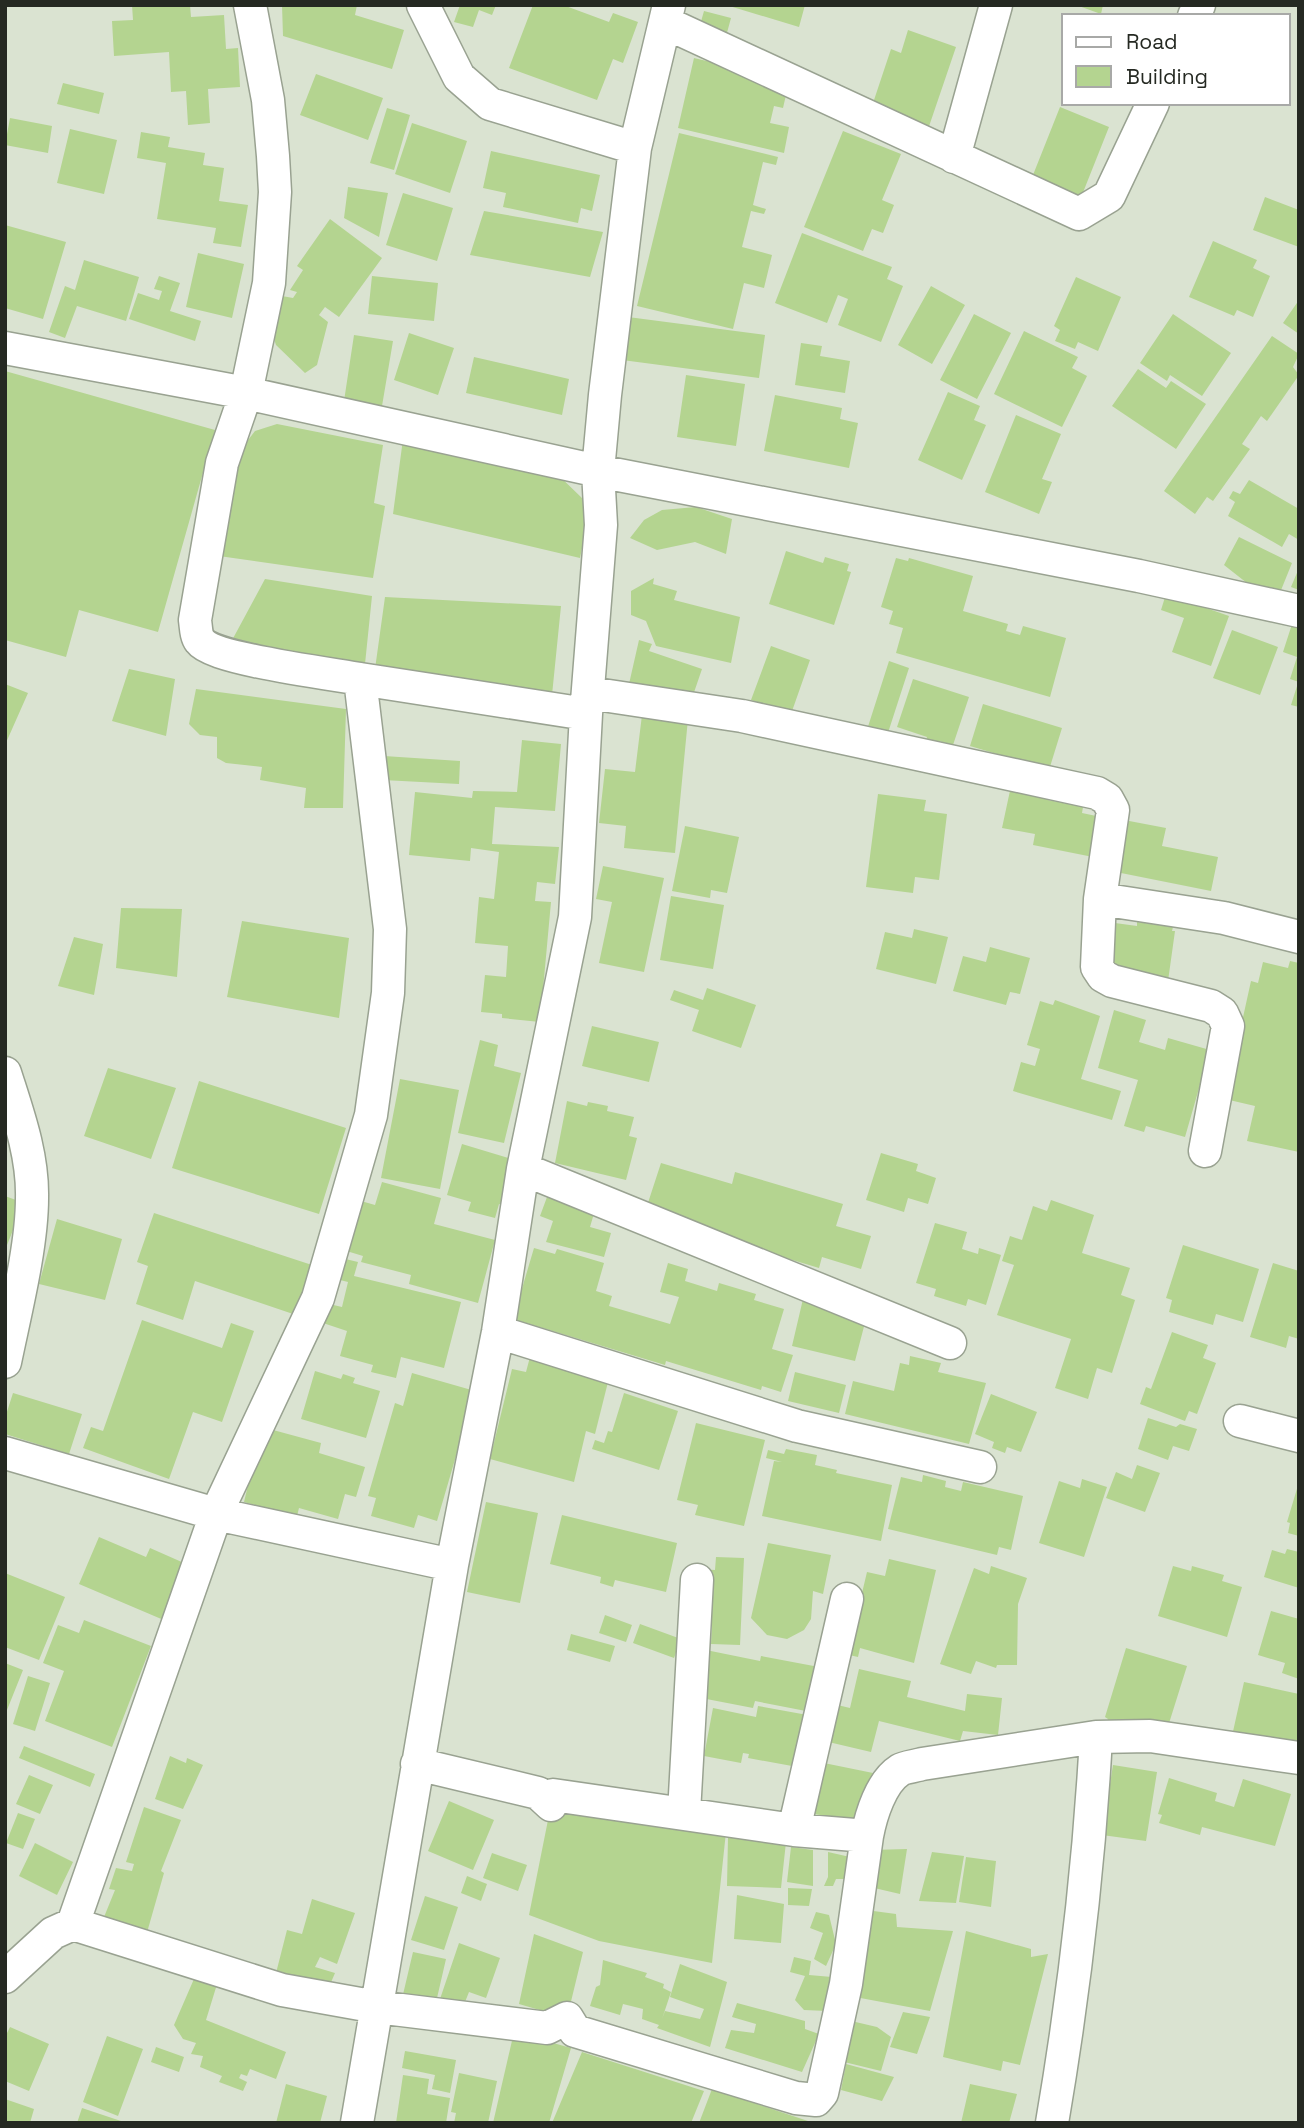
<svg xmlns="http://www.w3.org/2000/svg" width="1304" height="2128" viewBox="0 0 1304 2128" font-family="'Space Grotesk',sans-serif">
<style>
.building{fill:#b4d490}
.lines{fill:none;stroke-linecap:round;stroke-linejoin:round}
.minor-casing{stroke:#99a291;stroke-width:35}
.minor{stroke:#fff;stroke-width:32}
</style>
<rect width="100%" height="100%" fill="#dae3d1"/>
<path class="building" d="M132,5H190L191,17L224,15L226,49L238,48L240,87L208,89L210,123L188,125L186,91L171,92L169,52L114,56L112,21L133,20Z
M282,5H357L355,15L404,30L392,69L283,36Z
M460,5H496L492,15L479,10L473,27L454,22Z
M533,5H563L609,22L613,13L638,22L623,63L613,59L597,100L509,68Z
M726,5H805L799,27Z
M1076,5H1103L1101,14Z
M704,11L731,18L725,40L698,32Z
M908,30L956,47L924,141L879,126L886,107L873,103L891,49L901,53Z
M694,58L753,72L751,80L782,88L781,94L786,95L783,108L774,106L770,123L789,127L784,153L678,128Z
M316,74L383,98L368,140L300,115Z
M63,83L104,93L99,114L57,104Z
M1060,107L1109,127L1080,200L1031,180Z
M387,108L410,115L394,170L370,163Z
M10,118L52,126L48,153L5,145Z
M412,123L467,141L450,193L395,174Z
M70,129L117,140L104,194L57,183Z
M843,131L901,154L882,200L894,205L883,233L872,229L863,251L804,227Z
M141,132L170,137L168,147L205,153L203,165L224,168L219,201L248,205L241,247L213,243L216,228L157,219L166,163L137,158Z
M679,133L778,157L776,165L763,162L753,205L766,209L764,214L751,211L742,247L772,255L764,288L744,283L733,329L637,306Z
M491,151L600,175L592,211L581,208L578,223L503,207L506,193L483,188Z
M348,187L388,193L379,237L344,218Z
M403,193L453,208L437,261L386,245Z
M1265,197L1299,210V247L1253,230Z
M484,211L603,232L590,277L470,255Z
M330,219L382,258L339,317L325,307L319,315L328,322L317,365L305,373L276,345L271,330V294L293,298L297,292L290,290L303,270L297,266Z
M5,225L66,242L43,319L5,308Z
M802,233L892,267L887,279L903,286L881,342L838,325L848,299L838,295L827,323L775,303Z
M1213,241L1257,260L1253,268L1270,276L1253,317L1237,310L1234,316L1189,297Z
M198,253L244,264L232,318L186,307Z
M84,260L139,277L126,321L77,306L65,338L49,332L65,286L75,290Z
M159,276L180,283L170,311L201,321L195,341L129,319L138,293L159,300L162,291L154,289Z
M372,276L438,283L434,321L368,314Z
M1076,277L1121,297L1098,351L1078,342L1075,349L1055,341L1060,330L1054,326Z
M931,286L965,305L932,364L898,345Z
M1299,300V334L1283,323Z
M974,314L1011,333L977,399L940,380Z
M1173,314L1231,353L1202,396L1170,375L1167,381L1140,363Z
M628,317L765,335L759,378L622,360Z
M1024,331L1078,357L1072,368L1087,376L1062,427L994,394Z
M409,333L454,348L438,395L394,380Z
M354,335L393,341L382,406L344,401Z
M1272,336L1299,354L1293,367L1299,375L1267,421L1261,416L1242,444L1250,449L1213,501L1207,497L1195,514L1164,491Z
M801,343L822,346L820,356L850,361L845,393L795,385Z
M474,357L569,379L562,415L466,393Z
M1138,369L1166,388L1171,381L1206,404L1176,449L1112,406Z
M5,371L215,430L158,632L79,610L66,657L5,640Z
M686,375L745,384L736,446L677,437Z
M948,392L980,406L974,420L986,425L962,480L918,460Z
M775,395L842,408L840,419L858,423L849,468L764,451Z
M1016,415L1061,434L1042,479L1052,482L1039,514L985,492Z
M277,424L383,445L374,503L385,506L373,578L219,556L239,452L255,431Z
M403,439L552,469L583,499L588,519L580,558L393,514Z
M1249,480L1299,509V540L1289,534L1282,547L1228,516L1235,502L1229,498L1233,491L1240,494Z
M696,507L732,519L726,554L695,542L657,550L630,538L644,520L662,510Z
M1239,537L1292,563L1275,605L1224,565Z
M786,551L823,563L825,557L849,564L847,571L851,572L834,625L769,604Z
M896,558L908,561L909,558L973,576L963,611L1008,624L1006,631L1020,635L1023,626L1066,638L1050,697L896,653L903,628L889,624L893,611L881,607Z
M1299,568V590L1291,587Z
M654,578L653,584L677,591L674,600L740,617L731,663L656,646L646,621L631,615V591Z
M265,579L372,596L365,664L230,644Z
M1166,594L1229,616L1211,666L1172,652L1184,618L1161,610Z
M385,597L561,606L552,695L375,669Z
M1293,621L1299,623V682L1290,679L1297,657L1283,652Z
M1232,630L1278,647L1260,695L1213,678Z
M639,640L652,644L649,651L702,669L690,704L629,684Z
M771,646L810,660L791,714L751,700Z
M889,661L909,668L885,742L865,736Z
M129,669L175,679L166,736L112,721Z
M913,679L969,697L953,745L939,741L934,754L923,750L927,737L897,727Z
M1298,683H1299V707L1291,705Z
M5,684L28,693L5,745Z
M196,689L346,709L343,808H304L306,788L260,780L262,767L226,763L217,758V737L200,735L189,724Z
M983,704L1062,728L1049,770L1003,769L1007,757L970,746Z
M642,715L688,719L675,853L624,848L626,826L599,823L605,769L635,772Z
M522,740L561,744L555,811L495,807L492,844L559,847L555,884L537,882L535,901L551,902L540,1022L502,1018V1014L481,1012L485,975L506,977L508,946L475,943L479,897L494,899L499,852L471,848L470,861L409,855L415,792L472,798L473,791L517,792Z
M384,756L460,761L459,784L383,780Z
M1011,786L1050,794L1048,800L1083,807L1082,813L1101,817L1093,857L1033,845L1035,834L1002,828Z
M878,794L926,800L924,811L947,814L939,880L915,877L913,893L866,887Z
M1124,820L1166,828L1162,846L1218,857L1211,891L1111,871Z
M685,826L739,837L727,893L711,890L710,898L672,891Z
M603,866L664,878L644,972L599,963L612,902L596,899Z
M671,896L724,905L713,969L660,960Z
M121,908L182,909L177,977L116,968Z
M242,921L349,938L339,1018L227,997Z
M1137,922L1173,927L1172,931H1175L1168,981L1108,972L1115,923L1137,926Z
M914,929L948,937L936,984L876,969L885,932L912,938Z
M74,937L103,944L94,995L58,986Z
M990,947L1030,958L1020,994L1010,992L1006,1005L953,991L963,956L986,962Z
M1290,961L1299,963V1152L1247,1141L1255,1106L1225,1099L1251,981L1258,983L1263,962L1288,968Z
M707,988L756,1005L741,1048L692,1031L699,1010L670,1000L674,990L703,1000Z
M1055,1000L1100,1016L1081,1079L1121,1091L1112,1120L1013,1091L1021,1062L1035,1066L1040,1049L1027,1045L1040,1001L1053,1005Z
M1114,1010L1146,1020L1139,1042L1165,1050L1168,1038L1210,1050L1185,1137L1146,1126L1144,1132L1124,1126L1138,1080L1098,1068Z
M592,1026L659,1042L649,1082L582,1066Z
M480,1040L498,1045L494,1066L521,1073L504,1143L458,1133Z
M108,1068L176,1088L151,1159L84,1136Z
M400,1079L459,1090L440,1189L381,1178Z
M199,1081L346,1128L319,1214L172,1168Z
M567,1101L587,1106L588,1102L608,1106L607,1111L634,1117L629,1136L637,1138L626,1180L555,1163Z
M462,1144L512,1159L503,1205L499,1204L495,1218L468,1211L471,1202L447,1195Z
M881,1153L918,1164L916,1171L936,1178L928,1204L908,1198L904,1212L866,1200Z
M661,1163L732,1184L735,1172L843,1204L836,1226L871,1236L861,1269L822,1257L819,1268L644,1215Z
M382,1182L441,1198L434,1224L495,1240L478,1303L409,1284L411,1275L361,1262L363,1256L340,1249L354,1199L375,1205Z
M550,1189L597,1203L590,1227L611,1233L604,1257L546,1242L553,1221L540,1216Z
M5,1196L24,1203L5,1250Z
M1051,1200L1094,1215L1082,1253L1130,1268L1121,1295L1135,1300L1112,1373L1097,1368L1088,1399L1055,1388L1071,1339L997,1315L1014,1265L1002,1261L1010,1236L1022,1240L1033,1206L1047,1211Z
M154,1213L312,1265L296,1315L195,1281L183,1320L136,1304L148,1266L137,1262Z
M57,1219L122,1239L105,1300L39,1284Z
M935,1223L967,1232L962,1249L978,1254L979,1248L1001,1255L986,1305L968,1299L966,1306L934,1296L936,1289L916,1283Z
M1183,1245L1259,1269L1243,1322L1216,1314L1213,1325L1169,1312L1172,1300L1166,1298Z
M534,1248L555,1254L557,1249L604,1263L596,1291L612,1296L609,1306L670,1324L679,1297L660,1292L668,1263L688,1269L685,1281L717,1291L719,1283L756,1294L754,1300L784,1309L772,1349L793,1355L781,1392L762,1386L761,1390L666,1361L665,1365L513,1319Z
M337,1257L358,1262L354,1276L461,1302L444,1368L401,1357L396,1378L371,1372L373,1365L340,1356L347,1331L320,1322L325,1303L342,1307L348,1282L332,1278Z
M1273,1263L1299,1271V1339L1289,1336L1286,1348L1250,1337Z
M803,1299L867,1315L855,1361L792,1346Z
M142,1320L222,1348L231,1323L254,1331L222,1422L193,1412L169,1479L83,1448L91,1427L103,1431Z
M1172,1332L1208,1345L1203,1358L1216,1363L1197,1414L1189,1411L1185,1421L1140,1404L1146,1387L1151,1389Z
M910,1356L941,1363L938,1372L986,1383L969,1444L845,1414L853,1381L894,1391L900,1363L909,1365Z
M530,1357L609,1378L595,1434L586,1431L574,1482L490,1459L512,1369L526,1372Z
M315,1371L341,1379L343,1374L355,1378L353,1383L380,1391L366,1438L301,1419Z
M795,1372L846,1385L839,1413L788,1401Z
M412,1373L475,1391L437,1521L418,1515L414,1528L371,1516L376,1498L368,1496L395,1403L403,1406Z
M13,1393L82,1414L69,1454L5,1434V1418Z
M624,1393L678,1411L659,1470L592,1449L595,1440L604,1443L608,1431L612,1432Z
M991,1394L1037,1412L1021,1452L1007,1447L1005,1453L992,1448L994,1442L975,1434Z
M1148,1418L1176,1427L1180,1424L1197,1429L1189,1451L1173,1446L1168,1460L1138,1449Z
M696,1423L765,1440L744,1526L695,1515L698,1505L677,1500Z
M262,1427L321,1443L319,1453L365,1467L356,1497L345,1494L338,1519L299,1508L297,1516L244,1502Z
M786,1449L817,1455L815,1465L837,1470L836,1473L892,1485L881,1541L762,1516L774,1461L782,1462L766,1458L768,1450L784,1454Z
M1137,1465L1160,1473L1145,1512L1106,1498L1116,1472L1132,1479Z
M923,1475L946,1481L945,1487L961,1491L963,1482L1023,1496L1011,1550L999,1547L997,1555L888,1529L901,1477L922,1482Z
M1082,1479L1107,1487L1084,1557L1039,1543L1059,1481L1080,1488Z
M1299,1482V1536L1288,1533L1290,1523L1287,1522Z
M486,1502L538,1513L520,1603L467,1592Z
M562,1515L677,1543L666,1592L615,1580L613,1587L600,1583L601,1577L550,1564Z
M99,1537L146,1557L150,1548L184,1563L166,1621L79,1584Z
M768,1543L831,1555L823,1594L813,1591L811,1619L804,1630L787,1639L767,1635L751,1618Z
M1287,1549L1299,1552V1588L1264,1577L1272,1550L1285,1554Z
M716,1557L744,1558L740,1645L711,1644L712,1625L697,1624L700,1569L715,1570Z
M889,1559L936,1570L914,1663L860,1648L858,1657L836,1652L853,1631L867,1572L885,1576Z
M991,1566L1027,1578L1018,1604L1017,1665H997L996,1668L976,1661L971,1674L940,1664L974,1568L989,1574Z
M1173,1566L1191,1571L1192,1566L1224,1575L1222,1581L1242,1587L1227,1637L1158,1616Z
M5,1573L65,1597L39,1660L5,1647Z
M1271,1611L1299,1619V1679L1282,1673L1285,1663L1258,1655Z
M605,1615L632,1625L626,1642L599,1633Z
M84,1620L151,1646L112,1747L45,1721L64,1671L43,1663L58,1625L79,1633Z
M640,1624L681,1639L674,1658L633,1643Z
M571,1634L615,1646L610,1662L567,1650Z
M1126,1648L1187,1666L1165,1736L1106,1726L1108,1719L1105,1717Z
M701,1649L760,1661L761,1656L819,1667L811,1712L755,1701L753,1708L691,1696Z
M5,1663L23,1670L5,1715Z
M859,1669L911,1681L907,1697L965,1711L967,1694L1002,1698L998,1735L963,1731L960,1741L879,1721L871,1752L820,1740L829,1703L850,1708Z
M28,1676L50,1683L35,1731L13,1724Z
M1244,1682L1299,1694V1751L1232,1736Z
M758,1706L813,1716L803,1768L748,1758L749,1754L743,1753L741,1763L704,1756L713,1708L756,1717Z
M24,1746L95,1774L90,1787L19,1758Z
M170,1756L186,1763L187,1758L203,1765L183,1809L155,1799Z
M819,1762L873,1773L861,1830L819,1822L820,1815L808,1813Z
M1113,1765L1157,1772L1146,1841L1102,1835Z
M29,1775L53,1785L40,1814L16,1804Z
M1169,1778L1217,1793L1215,1801L1234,1807L1243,1779L1291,1794L1275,1846L1202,1827L1200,1835L1159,1823L1162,1815L1158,1814Z
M553,1795L726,1832L712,1963L599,1941L529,1915Z
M449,1801L494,1820L473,1870L428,1851Z
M144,1807L181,1820L161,1871L164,1873L146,1936L102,1922L115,1890L109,1889L116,1868L132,1871L134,1864L126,1862Z
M18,1813L35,1819L23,1849L6,1843Z
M728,1837L786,1842L781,1888L727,1886Z
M35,1843L73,1862L57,1895L19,1876Z
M791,1847L813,1850V1886L787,1882Z
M907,1849L900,1894L870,1887L871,1850Z
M828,1852L850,1857L847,1879H836L833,1886H824L828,1877Z
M932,1852L964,1856L956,1903L919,1901Z
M492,1853L527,1865L518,1891L483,1878Z
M966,1857L996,1861L991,1907L959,1902Z
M467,1876L487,1884L481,1901L461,1893Z
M788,1888L812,1889L809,1906L788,1905Z
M737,1895L784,1904L781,1943L734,1939Z
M425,1896L458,1907L444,1950L411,1940Z
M312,1899L355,1913L337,1964L320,1957L315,1967L335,1973L326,1994L275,1977L287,1930L302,1934Z
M866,1910L896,1914L897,1927L953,1931L930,2011L855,1997Z
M816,1912L829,1915L836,1944L826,1966L814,1959L823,1933L810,1928Z
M966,1931L1031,1949V1957L1048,1954L1020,2065L1003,2061L1001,2071L943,2057Z
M534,1934L583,1952L567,2018L519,2004Z
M459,1943L500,1958L486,1998L469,1992L463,2007L440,1999Z
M413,1952L446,1959L434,2011L401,2003Z
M794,1957L811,1961L809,1975L832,1977L827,2011L804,2010L795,2000L805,1976L790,1972Z
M603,1960L647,1973L645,1977L664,1984L663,1988L671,1992L662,2019L665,2011L700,2019L704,2009L670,1997L680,1964L727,1982L710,2047L657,2028L659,2025L642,2019L643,2009L623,2004L620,2015L590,2006L596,1987L600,1985Z
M197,1972L218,1981L206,2020L286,2052L276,2079L250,2069L247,2076L241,2074L239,2078L247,2082L243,2091L219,2082L222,2076L200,2067L203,2056L191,2054L196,2043L183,2039L174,2025Z
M737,2003L805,2021V2029L819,2034L802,2072L725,2048L731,2030L754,2033L756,2024L732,2017Z
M903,2012L930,2017L917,2054L890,2047Z
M847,2020L877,2027L891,2037L881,2071L836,2060Z
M10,2027L49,2044L29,2091L5,2081V2037Z
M514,2032L571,2048L549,2123H493Z
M107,2036L143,2049L118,2116L83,2102Z
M156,2047L184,2057L179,2072L151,2062Z
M405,2051L456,2060L450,2093L432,2089L435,2075L402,2068Z
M582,2052L704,2091L691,2123H552Z
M846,2064L894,2077L882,2101L841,2090Z
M459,2073L497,2081L488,2123H454L456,2113L451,2112Z
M403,2075L429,2079L427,2094L450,2098L446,2123H396Z
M286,2084L327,2096L320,2123H276Z
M970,2084L1017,2094L1009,2123H961Z
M712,2089L811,2122V2123H699Z
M5,2099L34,2109L30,2123H5Z
M82,2108L124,2122V2123H77Z"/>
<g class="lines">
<g class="minor-casing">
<path id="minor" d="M250,5L268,100L273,156L275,192L269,283L246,393L222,463L195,620C196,627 196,636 200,641C213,659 333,674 360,679
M423,5L459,77L490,104L635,148
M1194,16L1199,5
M666,23L1079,214L1109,196L1153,103
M954,157L996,5
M5,348L246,393L598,471L1139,576L1299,611
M589,693L742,716L1097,793L1107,799L1113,810L1100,899
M5,1073C18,1114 33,1155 32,1198C32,1247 15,1313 5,1362
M1205,1151L1228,1026L1222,1013L1211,1006L1112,981L1103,976L1097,967L1100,899L1224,918L1299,937
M523,1169L950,1343
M498,1332L797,1426L980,1467
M1240,1421L1299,1436
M5,1453L216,1514L452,1565
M417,1764L538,1793L551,1805L553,1795L794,1830L867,1836C871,1815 881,1782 900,1770C905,1767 916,1766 922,1764L1096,1737L1150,1736L1299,1758
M684,1813L697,1580
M794,1830L847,1599
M73,1924L216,1514L318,1298L371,1115L388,993L390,929L360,679L586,714
M5,1977L53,1933L73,1924L282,1990L377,2007L547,2028L567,2018L575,2031L796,2098L816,2100L822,2093L846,1984L867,1836
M357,2123L452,1565L498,1332L523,1169L575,917L586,714L601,525L598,471L605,395L635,148L669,5
M1052,2123C1074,1994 1089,1867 1096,1737"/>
</g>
<use href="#minor" class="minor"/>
</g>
<rect width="1304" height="2128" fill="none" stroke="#252922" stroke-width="14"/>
<rect x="1062" y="14" width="228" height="91" fill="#ffffff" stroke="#a8a9a7" stroke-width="2"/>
<rect x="1076" y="37" width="35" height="10" fill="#ffffff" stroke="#a8a9a7" stroke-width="2"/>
<text x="1126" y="49" font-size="21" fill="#252922">Road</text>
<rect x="1076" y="66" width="35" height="21" fill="#b4d490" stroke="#a8a9a7" stroke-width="2"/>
<text x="1126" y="84" font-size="21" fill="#252922">Building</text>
</svg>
